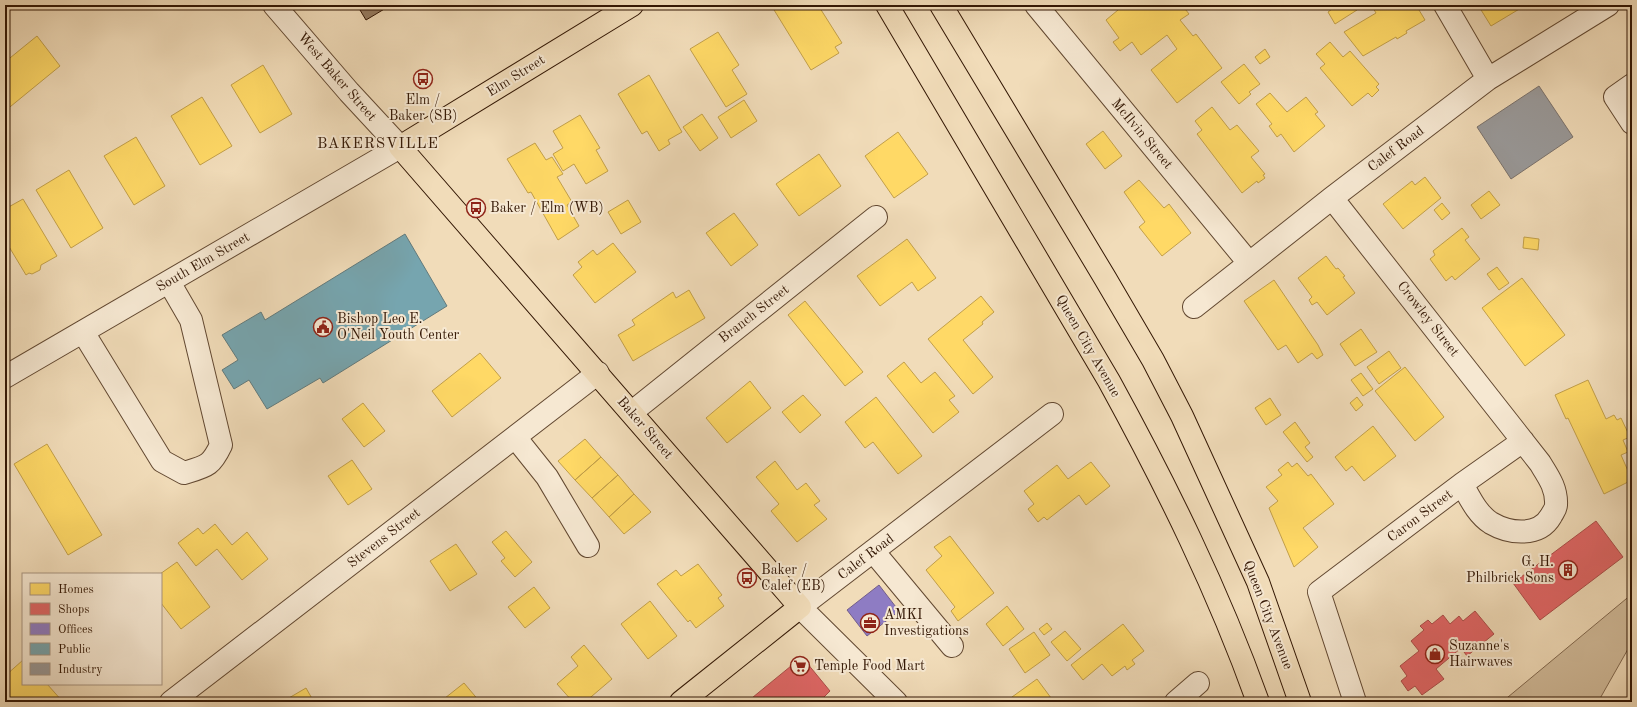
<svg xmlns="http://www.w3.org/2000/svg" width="1637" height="707" viewBox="0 0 1637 707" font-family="'Old Standard TT',serif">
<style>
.green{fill:#d1bb9a;stroke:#82694f}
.homes{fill:#ffd966;stroke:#c29f49}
.shops{fill:#e06666;stroke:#ac4e49}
.offices{fill:#8e7cc3;stroke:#735e8a}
.public{fill:#76a5af;stroke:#627a7c}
.industry{fill:#999;stroke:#7a726c}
.building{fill:#967d62;stroke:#331704}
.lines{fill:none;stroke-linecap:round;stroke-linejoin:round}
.minor-casing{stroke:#624831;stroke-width:24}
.major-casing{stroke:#331704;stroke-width:24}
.minor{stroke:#f6e8d2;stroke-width:22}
.major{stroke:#f1dcb9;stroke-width:22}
.labels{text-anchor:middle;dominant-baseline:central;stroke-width:4;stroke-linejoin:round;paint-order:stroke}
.street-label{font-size:14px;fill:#331704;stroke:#f6e8d2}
.poi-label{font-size:14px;fill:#331704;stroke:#f6e8d2;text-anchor:start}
.neighbourhood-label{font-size:15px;letter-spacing:1px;fill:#331704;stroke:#f6e8d2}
</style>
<rect width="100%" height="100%" fill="#f1dcb9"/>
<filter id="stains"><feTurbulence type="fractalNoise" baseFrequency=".005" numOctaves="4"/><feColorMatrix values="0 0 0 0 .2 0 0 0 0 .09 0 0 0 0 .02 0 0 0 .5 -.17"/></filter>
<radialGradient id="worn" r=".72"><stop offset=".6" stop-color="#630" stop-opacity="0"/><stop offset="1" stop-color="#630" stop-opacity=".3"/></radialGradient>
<path class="green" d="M1632,594V642L1598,702H1502Z"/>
<path class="homes" d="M771,5H818L842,43L835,47L839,53L811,70Z
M1121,5H1182L1189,14L1180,20L1193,36L1196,34L1222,68L1177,103L1151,70L1177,49L1167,35L1141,55L1132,42L1120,51L1113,42L1119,38L1106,20L1118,10L1117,9Z
M1338,5H1354L1357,10L1335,24L1328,12Z
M1378,5H1416L1425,20L1406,31L1407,33L1397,39L1396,37L1363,56L1344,32L1376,13L1373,8Z
M1478,5H1526L1491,26Z
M718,32L739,65L732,70L747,94L726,107L690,49Z
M37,36L60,66L5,111V62Z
M1330,42L1343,57L1350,51L1379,84L1376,87L1379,90L1372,97L1368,93L1352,106L1320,68L1325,64L1316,54Z
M1265,49L1270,57L1260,64L1255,57Z
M1244,64L1260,84L1249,92L1251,94L1239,104L1221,82Z
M263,65L292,114L260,133L231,85Z
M649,75L682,132L668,140L670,144L659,151L647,131L642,134L618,94Z
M1270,93L1287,112L1306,97L1318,112L1315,114L1325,126L1294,152L1281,134L1277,137L1269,126L1272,124L1256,104Z
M202,97L232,146L200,165L171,116Z
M744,100L757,121L731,138L718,117Z
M1212,107L1230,130L1237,125L1259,151L1251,157L1265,174L1263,175L1265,178L1258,183L1257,181L1242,193L1197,134L1202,130L1195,121Z
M702,114L718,138L700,151L683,127Z
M580,115L600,148L596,150L608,171L586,184L574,164L563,171L553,154L563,148L553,131Z
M1103,131L1122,156L1105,169L1086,144Z
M898,132L928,174L894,198L865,156Z
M136,137L165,186L134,205L104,156Z
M535,143L546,160L552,157L563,174L557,177L572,202L567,205L579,226L558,240L531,192L528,193L507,159Z
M819,154L841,186L799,216L776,184Z
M69,170L103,228L71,248L36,190Z
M1425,177L1441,198L1403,229L1383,204L1412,181L1415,185Z
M1139,180L1164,208L1169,204L1191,233L1162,256L1139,227L1145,222L1124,192Z
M1489,191L1500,205L1481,219L1471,205Z
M23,199L57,256L41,265L40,270L32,274L29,273L26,275L5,240V209Z
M628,200L641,222L621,234L608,212Z
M1442,203L1450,213L1442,220L1434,210Z
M734,213L758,245L731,266L706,233Z
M1462,228L1469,237L1465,240L1480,259L1455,280L1452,276L1446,281L1430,259L1435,255L1433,251Z
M1524,237L1539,239L1538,250L1523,248Z
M907,239L936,278L918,291L912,282L880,306L857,276Z
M613,243L636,272L595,303L573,275L582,267L578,262L593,250L597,255Z
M1326,256L1336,269L1338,268L1345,276L1343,277L1355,293L1327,315L1317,302L1312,305L1309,300L1312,297L1298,278Z
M1497,267L1509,283L1499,290L1487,274Z
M1522,278L1565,335L1525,366L1482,308Z
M1274,280L1318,345L1323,355L1317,359L1312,353L1298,363L1286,345L1278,350L1244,301Z
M689,290L705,318L633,361L618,335L635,325L632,320L673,292L676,298Z
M981,296L994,312L982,322L983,324L963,340L993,377L973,394L928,339Z
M805,301L863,372L845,386L788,315Z
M1361,329L1377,352L1355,366L1340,344Z
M1389,351L1401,368L1379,384L1367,367Z
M480,353L501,378L452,417L432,391Z
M904,362L921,383L935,372L955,396L949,400L959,412L933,433L887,376Z
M1405,367L1444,417L1415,441L1375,391Z
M1361,373L1373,389L1363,396L1351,380Z
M1588,380L1606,419L1614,415L1617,420L1621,418L1630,437L1623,440L1628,452L1621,455L1632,480L1604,494L1568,418L1566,419L1555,395Z
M750,381L771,408L727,443L706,418Z
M803,395L821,415L800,433L782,412Z
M876,397L922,456L898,474L873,442L865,448L845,422Z
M1357,397L1363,405L1356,411L1350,403Z
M1270,398L1281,415L1266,425L1255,408Z
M363,403L385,431L364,447L342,419Z
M1295,422L1310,443L1305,447L1313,457L1307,462L1283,432Z
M1373,426L1396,456L1364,481L1352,466L1346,471L1335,457Z
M585,439L601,457L575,480L558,461Z
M47,444L102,535L68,555L14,464Z
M601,457L618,475L592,498L575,480Z
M352,460L372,489L348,505L328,476Z
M775,461L797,490L806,483L820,501L814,505L827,519L797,542L771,511L779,504L756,477Z
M1091,462L1110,486L1086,505L1079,495L1047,520L1044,517L1038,522L1028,509L1034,504L1024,491L1057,465L1068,479Z
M1288,462L1292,467L1297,463L1308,476L1311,474L1334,504L1303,528L1318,547L1294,567L1269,508L1278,501L1266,487L1282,475L1278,470Z
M618,475L634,494L609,517L592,498Z
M634,494L651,512L624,534L609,517Z
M215,524L232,545L247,532L268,559L242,580L217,549L196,566L178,543L198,528L203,534Z
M506,531L532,562L515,577L501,561L505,558L492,542Z
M950,536L994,593L958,621L951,611L955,607L926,570L942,556L934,547Z
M456,544L477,574L450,591L430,561Z
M177,562L210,607L181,629L161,603L160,574Z
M698,564L722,595L718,598L724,606L696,628L690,620L688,622L657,584L676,570L681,576Z
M534,587L550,608L525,628L508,607Z
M650,601L677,636L648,659L621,624Z
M1007,606L1024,629L1003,646L986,624Z
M1047,623L1052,629L1044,635L1039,629Z
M1123,624L1144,651L1132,660L1135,664L1127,670L1125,666L1112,676L1102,664L1083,680L1071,665Z
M1065,631L1081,649L1067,661L1051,642Z
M1034,632L1050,655L1025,673L1009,649Z
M584,645L612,679L585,702H573L557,684L578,666L571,657Z
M23,660V684H47L63,702H6L5,676Z
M1037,679L1054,702H1012L1014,700L1012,697Z
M464,683L480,702H440Z
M306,688L314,702H282Z"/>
<path class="shops" d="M1596,521L1623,557L1540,620L1513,583Z
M1475,611L1494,634L1467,656L1461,648L1436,669L1444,679L1422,695L1415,686L1408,691L1401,681L1407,676L1400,666L1419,651L1411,641L1424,630L1420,626L1428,620L1432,624L1443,615L1450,624L1459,616L1463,621Z
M802,657L830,691L819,702H747Z"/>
<path class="offices" d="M879,585L899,611L867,636L847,610Z"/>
<path class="public" d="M405,234L447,306L323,383L320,378L267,409L249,380L234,389L222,370L238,360L222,335L261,312L265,320Z"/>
<path class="industry" d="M1539,86L1573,137L1511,179L1477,127Z"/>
<path class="building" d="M357,5H391L366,20Z"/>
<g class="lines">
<g class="minor-casing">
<path id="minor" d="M1036,5L1249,263
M1445,5L1488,79
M1632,85L1615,97L1632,123
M1332,198L1540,463C1548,476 1557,488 1556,505C1556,509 1553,512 1551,516C1539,537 1510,534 1491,523C1477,514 1470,498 1462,484
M1194,307L1332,198L1488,79L1608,5
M83,332L162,461L184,473C207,466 211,466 221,445L191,320L169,282
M5,377L400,147L349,92L274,5
M632,412L876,217
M515,437L547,477L588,546
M873,551L952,646
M171,702L598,373
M896,702L800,607L1052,414
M1176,702L1198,683
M1355,702L1319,592L1462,484L1523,441"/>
</g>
<g class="major-casing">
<path id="major" d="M632,5L400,147L800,607L681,702
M887,5L1109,381C1166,485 1218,590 1258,702
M941,5L1105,278L1153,360L1182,416L1258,582L1300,702"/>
</g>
<use href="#minor" class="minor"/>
<use href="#major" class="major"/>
</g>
<defs>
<g id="bus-ring" transform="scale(1)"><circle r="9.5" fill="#f6e8d2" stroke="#8f2418" stroke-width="1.5"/><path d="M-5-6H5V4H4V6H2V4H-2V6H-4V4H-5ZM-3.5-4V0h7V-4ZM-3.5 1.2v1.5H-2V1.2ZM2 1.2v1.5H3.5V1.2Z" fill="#8f2418"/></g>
<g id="civic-ring" transform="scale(1)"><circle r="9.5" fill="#f6e8d2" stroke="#8f2418" stroke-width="1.5"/><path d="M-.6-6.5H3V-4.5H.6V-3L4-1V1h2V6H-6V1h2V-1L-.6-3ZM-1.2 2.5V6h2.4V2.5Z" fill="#8f2418"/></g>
<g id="building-ring" transform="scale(1)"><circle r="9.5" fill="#f6e8d2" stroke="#8f2418" stroke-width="1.5"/><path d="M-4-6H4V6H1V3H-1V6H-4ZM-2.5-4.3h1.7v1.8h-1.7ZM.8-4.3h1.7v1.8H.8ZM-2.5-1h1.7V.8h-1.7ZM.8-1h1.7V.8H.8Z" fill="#8f2418"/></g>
<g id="office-ring" transform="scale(1)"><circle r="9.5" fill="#f6e8d2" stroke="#8f2418" stroke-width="1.5"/><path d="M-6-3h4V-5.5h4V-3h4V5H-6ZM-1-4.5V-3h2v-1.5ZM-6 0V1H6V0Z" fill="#8f2418"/></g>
<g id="shop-ring" transform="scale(1)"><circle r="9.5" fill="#f6e8d2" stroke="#8f2418" stroke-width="1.5"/><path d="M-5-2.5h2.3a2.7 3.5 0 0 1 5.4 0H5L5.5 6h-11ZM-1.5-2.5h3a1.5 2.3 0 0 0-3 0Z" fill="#8f2418"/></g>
<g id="supermarket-ring" transform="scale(1)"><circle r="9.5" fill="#f6e8d2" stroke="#8f2418" stroke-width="1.5"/><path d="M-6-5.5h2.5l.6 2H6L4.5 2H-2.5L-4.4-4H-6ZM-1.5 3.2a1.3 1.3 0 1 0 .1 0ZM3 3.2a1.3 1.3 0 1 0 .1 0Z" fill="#8f2418"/></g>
</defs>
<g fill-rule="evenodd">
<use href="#bus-ring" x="423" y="79"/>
<use href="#bus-ring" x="476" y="208"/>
<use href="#civic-ring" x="323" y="327"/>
<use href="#building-ring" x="1568" y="570"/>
<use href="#bus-ring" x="747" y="578"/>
<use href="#office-ring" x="870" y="623"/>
<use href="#shop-ring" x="1435" y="654"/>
<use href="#supermarket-ring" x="800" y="666"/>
</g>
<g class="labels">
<g class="street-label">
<text transform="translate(516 76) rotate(-32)">Elm Street</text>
<text transform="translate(337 77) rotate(49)">West Baker Street</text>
<text transform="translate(1142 134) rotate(50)">McIlvin Street</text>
<text transform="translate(1396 149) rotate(-37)">Calef Road</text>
<text transform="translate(203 262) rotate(-30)">South Elm Street</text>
<text transform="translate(754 314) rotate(-38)">Branch Street</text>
<text transform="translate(1428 319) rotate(52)">Crowley Street</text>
<text transform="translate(1088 346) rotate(60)">Queen City Avenue</text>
<text transform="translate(645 428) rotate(49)">Baker Street</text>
<text transform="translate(1420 516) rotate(-37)">Caron Street</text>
<text transform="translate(384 538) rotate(-38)">Stevens Street</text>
<text transform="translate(866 557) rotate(-37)">Calef Road</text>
<text transform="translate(1268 615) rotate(69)">Queen City Avenue</text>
</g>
<g class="poi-label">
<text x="423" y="100" text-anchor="middle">Elm /<tspan x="423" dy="16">Baker (SB)</tspan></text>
<text x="490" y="208">Baker / Elm (WB)</text>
<text x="337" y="319">Bishop Leo E.<tspan x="337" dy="16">O'Neil Youth Center</tspan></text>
<text x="1554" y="562" text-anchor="end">G. H.<tspan x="1554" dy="16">Philbrick Sons</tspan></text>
<text x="761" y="570">Baker /<tspan x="761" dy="16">Calef (EB)</tspan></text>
<text x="884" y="615">AMKI<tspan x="884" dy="16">Investigations</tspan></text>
<text x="1449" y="646">Suzanne's<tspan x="1449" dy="16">Hairwaves</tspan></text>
<text x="814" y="666">Temple Food Mart</text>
</g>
<g class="neighbourhood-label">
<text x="378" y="144">BAKERSVILLE</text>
</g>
</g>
<rect width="1637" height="707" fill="none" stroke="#f1dcb9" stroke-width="20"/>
<rect x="6" y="6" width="1625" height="695" fill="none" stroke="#331704" stroke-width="2"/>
<rect x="10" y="10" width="1617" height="687" fill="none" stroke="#331704"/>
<rect x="22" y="573" width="140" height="112" fill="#f6e8d2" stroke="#a89480"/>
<rect x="30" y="583" width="20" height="12" fill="#ffd966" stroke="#a89480"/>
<text x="58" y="593" font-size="12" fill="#331704">Homes</text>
<rect x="30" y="603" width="20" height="12" fill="#e06666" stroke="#a89480"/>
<text x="58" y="613" font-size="12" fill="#331704">Shops</text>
<rect x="30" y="623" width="20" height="12" fill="#8e7cc3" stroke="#a89480"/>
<text x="58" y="633" font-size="12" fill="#331704">Offices</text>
<rect x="30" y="643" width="20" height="12" fill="#76a5af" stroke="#a89480"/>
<text x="58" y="653" font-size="12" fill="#331704">Public</text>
<rect x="30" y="663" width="20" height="12" fill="#999999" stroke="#a89480"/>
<text x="58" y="673" font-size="12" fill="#331704">Industry</text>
<rect width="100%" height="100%" filter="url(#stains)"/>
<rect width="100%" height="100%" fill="url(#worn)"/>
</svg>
